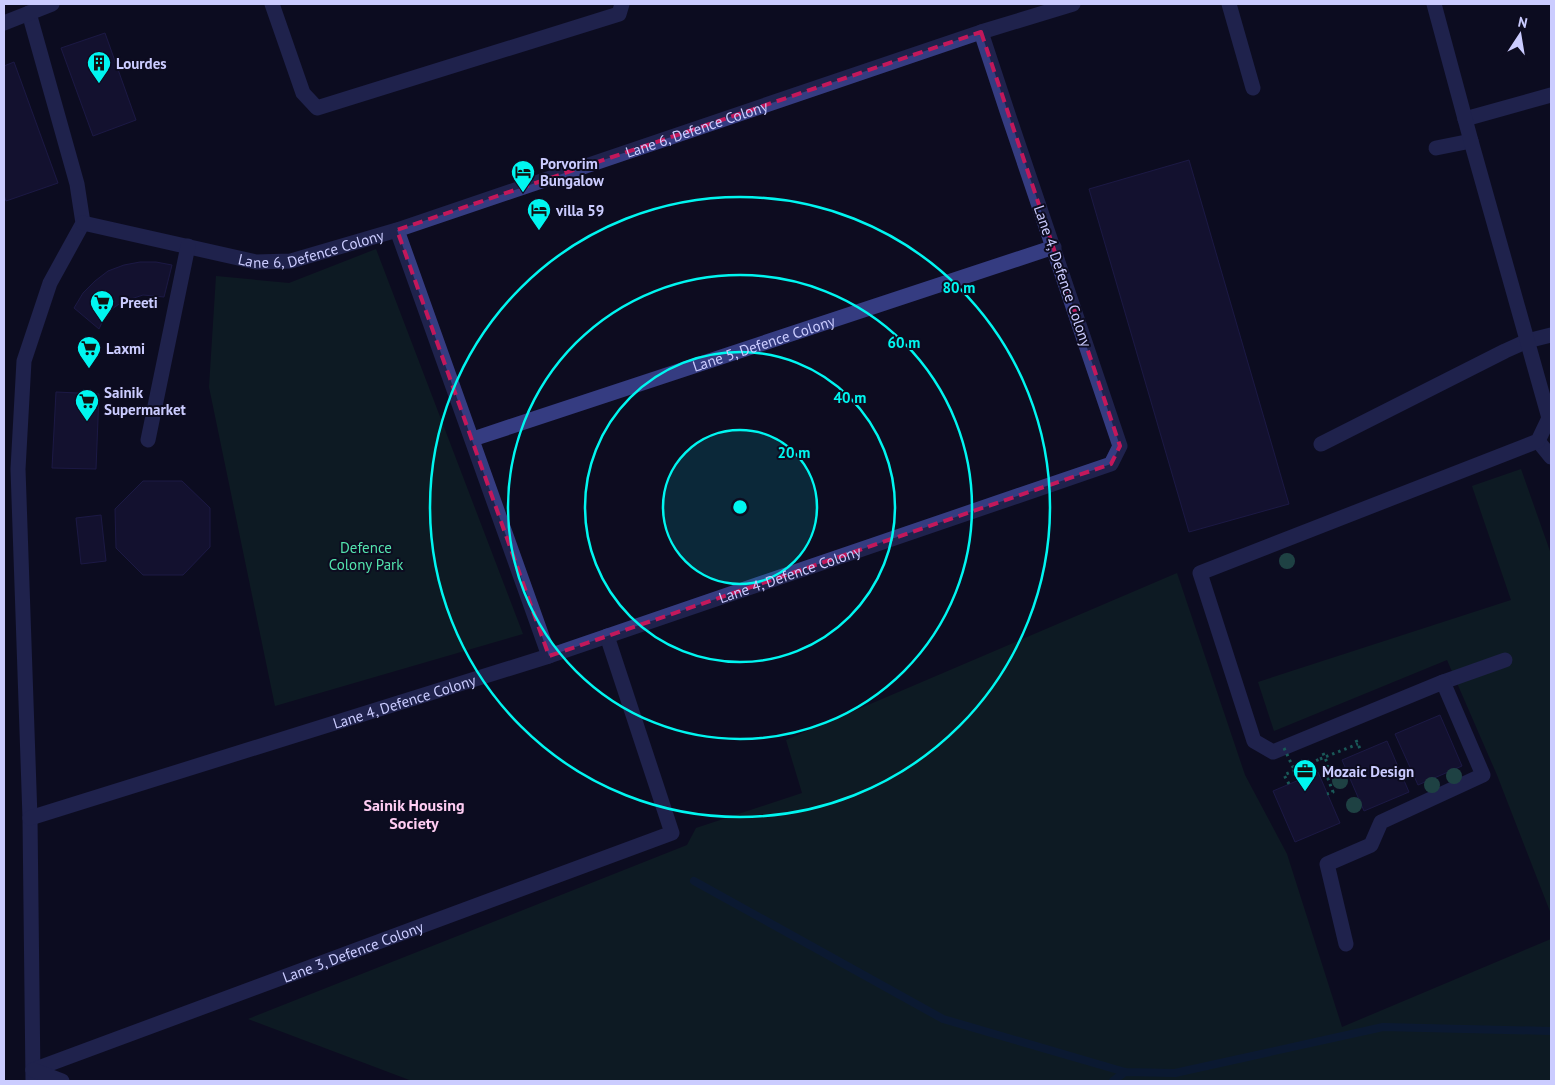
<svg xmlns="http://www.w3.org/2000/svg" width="1555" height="1085" viewBox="0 0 1555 1085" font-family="'PT Sans',sans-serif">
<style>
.green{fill:#0f2b26}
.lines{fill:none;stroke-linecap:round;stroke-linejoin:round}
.stream{stroke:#0a2946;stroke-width:8}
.building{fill:#1b1742;stroke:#2e286f}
.path{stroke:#29b59b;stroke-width:3;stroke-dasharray:2.5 4;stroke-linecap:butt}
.minor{stroke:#353c81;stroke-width:15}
.path-bridge{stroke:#29b59b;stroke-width:3;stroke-dasharray:2.5 4;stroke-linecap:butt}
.tree{fill:#34826e}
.marked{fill:none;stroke:#c2185b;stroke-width:4;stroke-dasharray:10 6;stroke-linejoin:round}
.ring{fill:none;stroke:#00f6f0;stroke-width:2.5}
.labels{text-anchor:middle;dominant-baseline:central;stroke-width:4;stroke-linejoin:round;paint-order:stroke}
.poi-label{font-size:15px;font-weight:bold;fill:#cbccff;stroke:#0d0c20;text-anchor:start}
.street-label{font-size:15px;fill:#cbccff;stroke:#0d0c20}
.park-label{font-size:15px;fill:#53e3ad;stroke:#0d0c20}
.neighbourhood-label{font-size:16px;font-weight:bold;fill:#ffcdf3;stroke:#0d0c20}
.centre{fill:#00f6f0;stroke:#0d0c20;stroke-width:2.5}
.ring-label{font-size:15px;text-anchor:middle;font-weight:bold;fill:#00f6f0;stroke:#0d0c20;stroke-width:4;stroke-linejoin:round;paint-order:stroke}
</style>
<rect width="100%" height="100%" fill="#0d0c20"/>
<path class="green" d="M376,249L523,634L275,706L209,387L216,276L289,283Z
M1521,469L1551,554V914L1497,775L1447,660L1274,731L1258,682L1511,600L1472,486Z
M1177,573L1245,775L1287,854L1342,1027L1551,939V1081H412L248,1019L687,845L696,828L802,793L786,740Z"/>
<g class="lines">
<path class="stream" d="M694,881L943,1019L1125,1072L1175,1073L1383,1027L1551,1031
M1113,1081L1125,1072"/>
</g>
<path class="building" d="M105,33L136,120L93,136L61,48Z
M14,62L58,183L6,201L4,195V66Z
M1189,160L1289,504L1189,532L1089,189Z
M140,262H156L172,265L164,297L143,295L122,302L112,309L104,318L99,329L74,308L83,293L95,281L108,271L124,265Z
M56,392L99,394L96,469L52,468Z
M143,481H182L210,508V547L183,575H143L116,548L115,509Z
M101,515L106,561L81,564L76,518Z
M1440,715L1462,766L1418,785L1395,734Z
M1387,741L1409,792L1364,811L1342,760Z
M1318,772L1340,823L1295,842L1273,791Z"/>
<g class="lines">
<path class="path" d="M1356,740L1361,751
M1323,753L1328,765L1327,776L1333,792L1327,794
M1327,776L1335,773L1343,775L1348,772
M1289,784L1284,775L1320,759"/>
<g class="minor">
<path d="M272,4L303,93L317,108L619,14L622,4"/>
<path d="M1229,4L1253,88"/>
<path d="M29,13L77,184L83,223L50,283L24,361L18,469L30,818L33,1081"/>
<path d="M4,23L52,4"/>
<path d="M1465,119L1551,95"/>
<path d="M1436,148L1471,141"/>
<path id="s1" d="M83,223L256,262L291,261L397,230L981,32L1073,4"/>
<path d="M397,230L549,656"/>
<path id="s2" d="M473,439L1054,247"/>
<path d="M148,440L188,246"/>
<path d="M1538,441L1551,457"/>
<path d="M1321,444L1505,351L1527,341L1551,335"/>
<path d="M1443,682L1505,660"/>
<path id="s3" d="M30,818L549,656L1111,464L1120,446L1007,111L981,32"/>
<path d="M1346,944L1327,864L1371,845L1381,822L1483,775L1443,682L1273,752L1254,741L1200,573L1538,441L1549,418L1471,141L1434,4"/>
<path id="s4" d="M33,1070L672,833L607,636"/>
<path d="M33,1070L62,1081"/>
</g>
<path class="path-bridge" d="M1284,748L1299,780
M1320,759L1358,744"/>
</g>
<g class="tree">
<circle cx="1287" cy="561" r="8"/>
<circle cx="1454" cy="776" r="8"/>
<circle cx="1340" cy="781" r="8"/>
<circle cx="1432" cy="785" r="8"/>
<circle cx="1354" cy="805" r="8"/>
</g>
<path d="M0 0H1555V1085H0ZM981,32L1120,446L1111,464L549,656L397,230Z" fill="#0d0c20" fill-opacity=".55" fill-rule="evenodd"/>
<path class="marked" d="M981,32L1120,446L1111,464L549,656L397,230Z"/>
<circle cx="740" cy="507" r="77" fill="#00f6f0" fill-opacity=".12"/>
<g class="ring">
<circle cx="740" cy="507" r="77"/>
<circle cx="740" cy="507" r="155"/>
<circle cx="740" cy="507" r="232"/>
<circle cx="740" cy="507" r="310"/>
</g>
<defs>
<g id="building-pin" transform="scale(1.25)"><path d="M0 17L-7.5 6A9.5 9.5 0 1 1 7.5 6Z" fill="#00f6f0" stroke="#0d0c20"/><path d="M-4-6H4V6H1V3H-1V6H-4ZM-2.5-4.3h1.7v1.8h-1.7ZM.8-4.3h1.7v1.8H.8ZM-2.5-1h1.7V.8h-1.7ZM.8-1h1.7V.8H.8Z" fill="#111"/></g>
<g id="hotel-pin" transform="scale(1.25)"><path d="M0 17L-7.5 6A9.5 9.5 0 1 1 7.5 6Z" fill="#00f6f0" stroke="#0d0c20"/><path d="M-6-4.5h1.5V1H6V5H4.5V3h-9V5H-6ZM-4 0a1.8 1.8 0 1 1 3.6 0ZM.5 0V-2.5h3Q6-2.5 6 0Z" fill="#111"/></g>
<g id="supermarket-pin" transform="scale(1.25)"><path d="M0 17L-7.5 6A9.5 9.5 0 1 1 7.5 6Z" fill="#00f6f0" stroke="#0d0c20"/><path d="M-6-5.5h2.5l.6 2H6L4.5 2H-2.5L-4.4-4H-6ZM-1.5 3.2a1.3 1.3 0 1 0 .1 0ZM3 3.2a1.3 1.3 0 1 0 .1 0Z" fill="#111"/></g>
<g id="office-pin" transform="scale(1.25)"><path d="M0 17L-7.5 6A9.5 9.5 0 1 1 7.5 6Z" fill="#00f6f0" stroke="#0d0c20"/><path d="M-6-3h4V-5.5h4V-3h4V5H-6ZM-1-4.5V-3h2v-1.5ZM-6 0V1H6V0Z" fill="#111"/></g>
</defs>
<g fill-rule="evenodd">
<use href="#building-pin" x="99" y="63"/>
<use href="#hotel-pin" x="523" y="172"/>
<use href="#hotel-pin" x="539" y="210"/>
<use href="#supermarket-pin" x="102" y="302"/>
<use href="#supermarket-pin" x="89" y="348"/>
<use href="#supermarket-pin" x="87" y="401"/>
<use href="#office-pin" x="1305" y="771"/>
</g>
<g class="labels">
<g class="poi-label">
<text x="116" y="63">Lourdes</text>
<text x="540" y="163">Porvorim<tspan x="540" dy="17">Bungalow</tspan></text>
<text x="556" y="210">villa 59</text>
<text x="120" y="302">Preeti</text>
<text x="106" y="348">Laxmi</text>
<text x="104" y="392">Sainik<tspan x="104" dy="17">Supermarket</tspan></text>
<text x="1322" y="771">Mozaic Design</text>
</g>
<g class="street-label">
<text stroke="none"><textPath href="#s1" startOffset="639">Lane 6, Defence Colony</textPath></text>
<text stroke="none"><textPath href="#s1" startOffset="234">Lane 6, Defence Colony</textPath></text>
<text transform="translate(1063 276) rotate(71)">Lane 4, Defence Colony</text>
<text stroke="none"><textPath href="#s2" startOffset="306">Lane 5, Defence Colony</textPath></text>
<text stroke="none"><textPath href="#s3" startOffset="798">Lane 4, Defence Colony</textPath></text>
<text stroke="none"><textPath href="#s3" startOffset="392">Lane 4, Defence Colony</textPath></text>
<text stroke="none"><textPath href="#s4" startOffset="341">Lane 3, Defence Colony</textPath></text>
</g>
<g class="park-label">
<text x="366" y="547">Defence<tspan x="366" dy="17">Colony Park</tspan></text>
</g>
<g class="neighbourhood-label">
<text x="414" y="805">Sainik Housing<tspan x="414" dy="18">Society</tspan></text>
</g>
</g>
<circle cx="740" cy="507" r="8" class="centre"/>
<g class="ring-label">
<text x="959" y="293">80 m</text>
<text x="904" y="348">60 m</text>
<text x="850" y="403">40 m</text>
<text x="794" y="458">20 m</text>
</g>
<rect width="1555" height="1085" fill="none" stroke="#cbccff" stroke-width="10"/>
<g transform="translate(1520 35) rotate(12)" stroke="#0d0c20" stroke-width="4" paint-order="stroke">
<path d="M0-4L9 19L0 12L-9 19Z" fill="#cbccff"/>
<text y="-8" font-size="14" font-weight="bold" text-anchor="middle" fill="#cbccff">N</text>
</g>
</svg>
